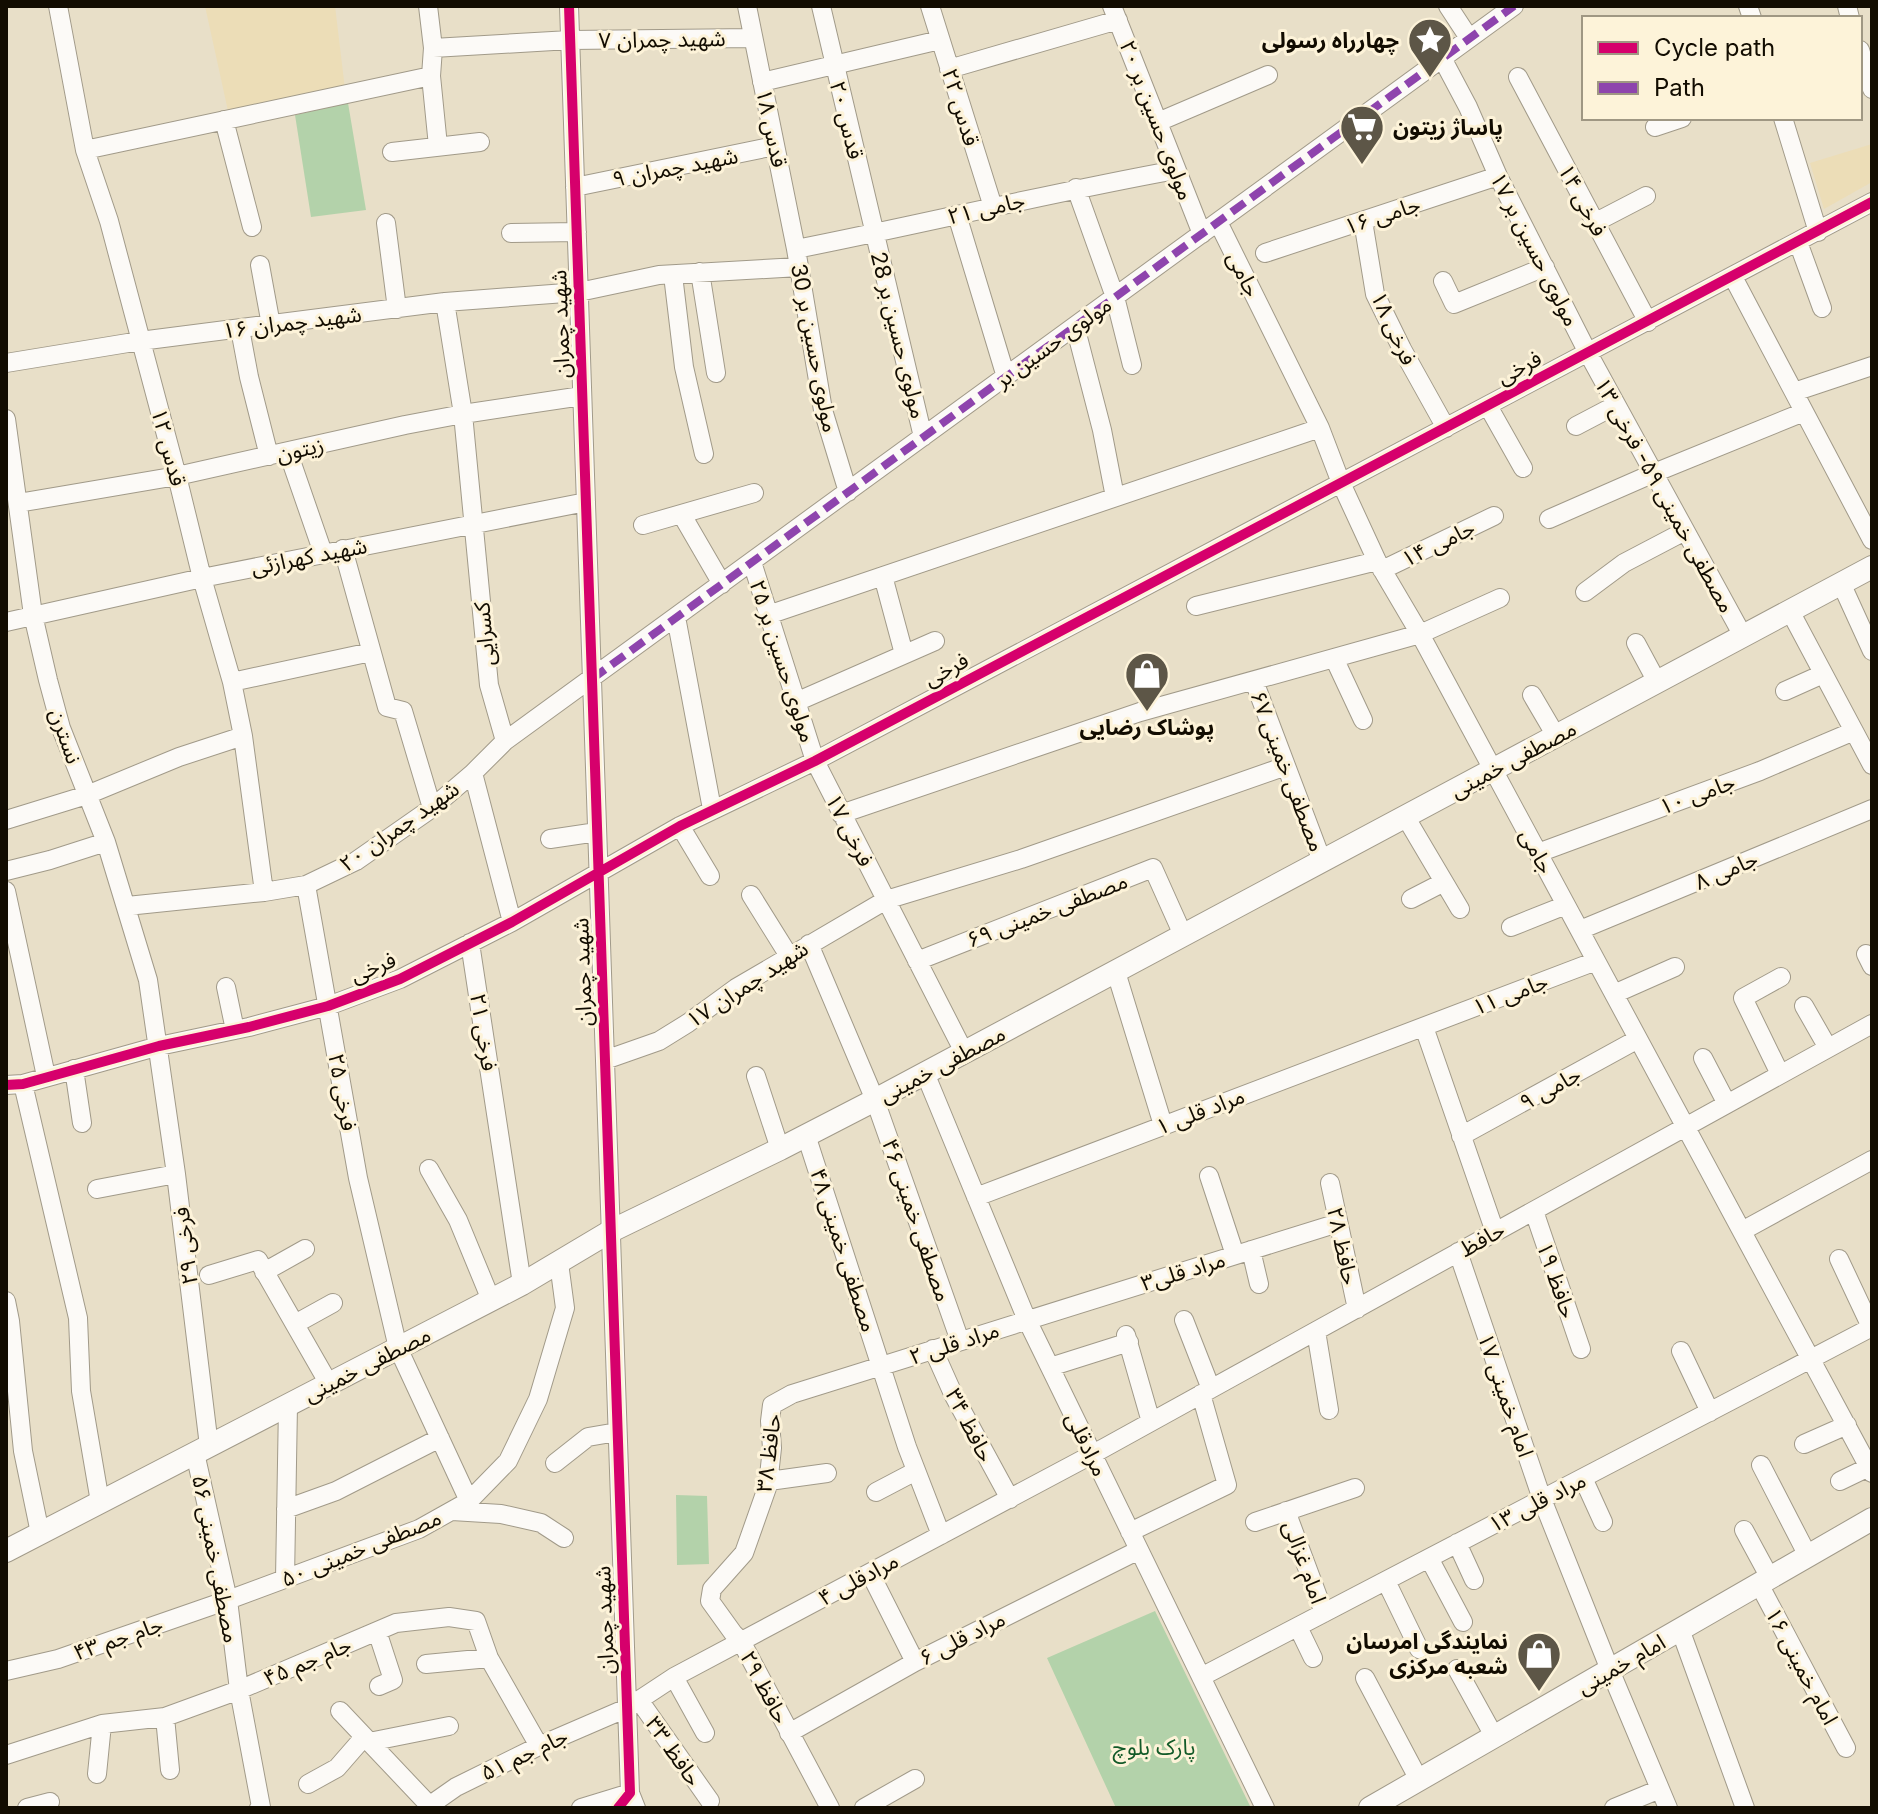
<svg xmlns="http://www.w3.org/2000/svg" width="1878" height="1814" viewBox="0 0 1878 1814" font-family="Inter,'Noto Sans Arabic',sans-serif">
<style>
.built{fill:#ecddb7}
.green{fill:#b3d2aa}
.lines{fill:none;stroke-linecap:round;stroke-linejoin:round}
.minor-casing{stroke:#a19a89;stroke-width:20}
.major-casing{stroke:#a19a89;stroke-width:24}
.minor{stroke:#fcfaf7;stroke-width:18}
.major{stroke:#fcfaf7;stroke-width:22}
.quiet{stroke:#8e44ad;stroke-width:8;stroke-dasharray:16 8;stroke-linecap:butt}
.cycleway-casing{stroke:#fdf3d9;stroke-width:15}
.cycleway{stroke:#d6006c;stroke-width:10}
.labels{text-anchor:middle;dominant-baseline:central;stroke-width:6;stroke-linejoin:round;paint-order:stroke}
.street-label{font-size:22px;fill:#120c01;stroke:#fdf3d9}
.poi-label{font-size:22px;font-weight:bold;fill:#120c01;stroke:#fdf3d9;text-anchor:end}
.park-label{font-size:22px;fill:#125a28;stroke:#fdf3d9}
</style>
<rect width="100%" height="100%" fill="#e8dfc8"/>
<path class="built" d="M205,6H335L345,89L228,111Z
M1872,144V182L1824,209L1810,163Z"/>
<path class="green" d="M348,103L366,210L311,217L295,115Z
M676,1495L707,1496L709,1564L677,1565Z
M1155,1611L1251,1808H1116L1047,1658Z"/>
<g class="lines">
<g class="minor-casing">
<path id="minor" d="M58,6L85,150L109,221L177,476L202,578L232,682L243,736L264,892
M428,6L433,48L431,76L438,146
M569,6L630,1793L618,1808
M747,6L796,249L823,410L848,492
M821,6L923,437
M930,6L993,207
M1112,6L1202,234
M1448,6L1469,38
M1748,6L1752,18
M1847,6L1850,18
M433,48L570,40L753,38
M1860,50L1872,89
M1442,58L1468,107L1498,176L1588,353L1743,636
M949,69L1118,20
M1518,77L1648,322
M762,82L940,40
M1783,118L1818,232
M224,120L252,227
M1158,122L1268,75
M1655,127L1682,118
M85,150L431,76
M392,152L480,142
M575,187L775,146
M1076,188L1115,297L1132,365
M957,215L1006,377
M1363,221L1375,294L1402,349L1446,428
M1218,222L1320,428L1341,483L1377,561L1420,634L1872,1473
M386,223L397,309
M1594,223L1646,196
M511,233L577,232
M1798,242L1822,308
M796,249C923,224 1049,193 1176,170
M1265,253L1498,176
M260,265L271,325
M700,272L716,373
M673,275L684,367L704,454
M1733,277L1872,540
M1443,281L1454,304L1545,267
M445,302L463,414L489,685L505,741
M1075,326L1102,430L1115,497
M240,329L249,377L269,456
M6,363L140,341L445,302L579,292L659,275L799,267
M1794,392L1872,366
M1488,406L1523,468
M6,419L33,615L48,680L61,728L106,842L148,980L176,1174L209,1446
M1576,426L1616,405
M288,452L323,553
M18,503L177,476L405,425L463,414L582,396
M682,515L722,584
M1549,519L1654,473L1804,412
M643,525L754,493
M343,549L387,707L403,711L432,808
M752,562L815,761L964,1052
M1382,570L1494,516
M883,576L904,654
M1841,583L1872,651
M1585,592L1624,563L1685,531
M1196,606L1377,561
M1790,611L1872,765
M768,615L1320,428
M676,617L712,809
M6,622L202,578L586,502
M1636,643L1657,682
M1334,658L1363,720
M1254,681L1322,861
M232,682L371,652
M1785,691L1823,674
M1532,695L1556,736
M796,702L935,641
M473,773L512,922
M841,814L1140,712L1420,634L1500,598
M1405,816L1460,909
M6,820L87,795L179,757L243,736
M680,826L710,876
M550,839L597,832
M1538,853L1760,771L1854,731
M6,871L50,860L106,842
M306,885L358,1178L398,1348L469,1501
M6,891L46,1076
M751,895L789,956
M1411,899L1444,882
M127,906L264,892L306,885L356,861L432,808L473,773L505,741L1514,6
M1511,927L1566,905
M1580,930L1872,809
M470,943L522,1284
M809,944L875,1100L960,1341
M1866,954L1872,966
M917,961L1153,868L1183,935
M1116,972L1163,1125
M226,987L235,1030
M1614,994L1675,967
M1804,1006L1828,1048
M1424,1027L1495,1232
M1703,1058L1727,1104
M605,1060L659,1041L688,1023L736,988L886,900L1021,859L1286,766
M74,1069L82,1123
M925,1073L1027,1320L1265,1808
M1780,1074L1743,998L1781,977
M756,1076L780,1149
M23,1084L78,1318L81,1391L100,1502
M6,1085L23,1084L159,1046L249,1027L328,1006L400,979L512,922L680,826L815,761L1872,202
M806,1135L907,1447L941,1535
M1461,1136L1638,1039
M429,1169L458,1220L491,1300
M1209,1176L1235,1255
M1330,1183L1357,1309
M97,1189L176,1174
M976,1197L1596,961
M1534,1211L1581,1349
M1742,1231L1872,1160
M1251,1250L1259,1284
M1458,1252L1542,1499L1610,1670L1668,1808
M1839,1259L1871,1327
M264,1272L305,1249
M209,1275L258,1260L329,1384
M6,1301L10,1321L23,1451L40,1533
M1184,1320L1211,1389
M295,1324L333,1303
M1316,1331L1329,1410
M1126,1335L1151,1422
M933,1349L954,1396L1010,1499
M1681,1351L1710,1412
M1050,1367L1129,1342
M1804,1444L1847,1425
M195,1453L228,1600L239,1690L261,1807L259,1808
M555,1463L588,1437L617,1432
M1761,1465L1808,1556
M1583,1478L1603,1522
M769,1481L827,1473
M1840,1481L1869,1467
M876,1492L916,1471
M286,1509L336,1491L440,1438
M452,1511L501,1514L541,1523L564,1538
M1286,1511L1324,1613
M1255,1522L1355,1488
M1744,1530L1770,1578
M1130,1532L1227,1485L1201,1394
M1457,1543L1474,1580
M1429,1558L1463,1622
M870,1573L915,1662
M285,1579L288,1405
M1386,1581L1419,1649
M1759,1584L1846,1748
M1298,1627L1313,1658
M1680,1629L1745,1808
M377,1631L393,1680L379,1686
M426,1664L489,1658
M1457,1669L1494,1736
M6,1671L58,1659L228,1600L419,1529L469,1501L508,1461L538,1399L565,1308L559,1263
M674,1677L705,1733
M1201,1677L1872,1327
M1365,1678L1419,1780
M639,1700L710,1801
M340,1711L429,1805
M165,1717L170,1770
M789,1733L915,1662L1139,1550
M369,1742L449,1726
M6,1755L102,1724L165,1717L239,1690L396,1623L449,1617L476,1621L489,1658L539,1746
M97,1774L102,1724
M308,1784L337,1768L364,1737
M27,1808L50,1802
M426,1808L456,1787L539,1746L627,1708L674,1677L1093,1454L1872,1024
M581,1808L630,1793L636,1808
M830,1808L741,1641L733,1633L710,1601L712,1589L744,1553L768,1485L772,1448L770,1421L772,1405L792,1394L1338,1223
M864,1808L915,1779
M1614,1808L1660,1789"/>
</g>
<g class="major-casing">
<path id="major" d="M6,1551L522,1284L611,1231L780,1149L875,1100L1872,567
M1370,1808L1872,1519"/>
</g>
<use href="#minor" class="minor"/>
<use href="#major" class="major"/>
<path class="quiet" d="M592,679L1514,6"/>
<g class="cycleway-casing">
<path id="cycleway" d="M569,6L630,1793L618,1808
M6,1085L23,1084L159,1046L249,1027L328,1006L400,979L512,922L680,826L815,761L1872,202"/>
</g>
<use href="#cycleway" class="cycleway"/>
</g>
<defs>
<g id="sight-pin" transform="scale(2.3)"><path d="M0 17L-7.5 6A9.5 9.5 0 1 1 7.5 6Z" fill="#5d5647" stroke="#fdf3d9"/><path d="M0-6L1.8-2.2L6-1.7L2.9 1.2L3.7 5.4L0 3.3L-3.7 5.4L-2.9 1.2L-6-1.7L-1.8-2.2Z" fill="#fff"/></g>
<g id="supermarket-pin" transform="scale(2.3)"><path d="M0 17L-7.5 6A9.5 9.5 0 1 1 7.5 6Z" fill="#5d5647" stroke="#fdf3d9"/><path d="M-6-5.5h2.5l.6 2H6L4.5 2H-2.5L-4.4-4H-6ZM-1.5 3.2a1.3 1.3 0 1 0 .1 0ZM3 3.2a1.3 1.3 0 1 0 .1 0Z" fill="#fff"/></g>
<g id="shop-pin" transform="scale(2.3)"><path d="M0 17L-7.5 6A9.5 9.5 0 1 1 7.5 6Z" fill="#5d5647" stroke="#fdf3d9"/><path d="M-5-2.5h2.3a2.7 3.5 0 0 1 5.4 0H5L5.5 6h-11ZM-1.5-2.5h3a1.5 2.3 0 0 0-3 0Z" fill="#fff"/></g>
</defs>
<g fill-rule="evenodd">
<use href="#sight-pin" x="1430" y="40"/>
<use href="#supermarket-pin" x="1362" y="127"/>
<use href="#shop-pin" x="1147" y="674"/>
<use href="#shop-pin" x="1539" y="1654"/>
</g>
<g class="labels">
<g class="street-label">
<text transform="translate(662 39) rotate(-1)">شهید چمران ۷</text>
<text transform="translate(961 107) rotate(73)">قدس ۲۲</text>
<text transform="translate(847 120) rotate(76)">قدس ۲۰</text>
<text transform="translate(1157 120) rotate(69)">مولوی حسین بر ۲۰</text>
<text transform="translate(772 128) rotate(78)">قدس ۱۸</text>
<text transform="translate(675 167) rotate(-11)">شهید چمران ۹</text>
<text transform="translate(1583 200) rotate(62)">فرخی ۱۴</text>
<text transform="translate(986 208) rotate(-13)">جامی ۲۱</text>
<text transform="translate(1382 215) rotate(-18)">جامی ۱۶</text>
<text transform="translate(1535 249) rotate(63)">مولوی حسین بر ۱۷</text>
<text transform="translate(1244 274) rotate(64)">جامی</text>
<text transform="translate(292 322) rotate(-7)">شهید چمران ۱۶</text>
<text transform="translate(560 324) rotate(-92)">شهید چمران</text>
<text transform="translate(1394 328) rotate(65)">فرخی ۱۸</text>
<text transform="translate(899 335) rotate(76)">مولوی حسین بر 28</text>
<text transform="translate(1053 342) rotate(-36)">مولوی حسین بر</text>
<text transform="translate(815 348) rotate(79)">مولوی حسین بر 30</text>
<text transform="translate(1519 367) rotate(-28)">فرخی</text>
<text transform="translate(169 447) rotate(75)">قدس ۱۲</text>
<text transform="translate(300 449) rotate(-13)">زیتون</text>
<text transform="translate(1665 495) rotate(61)">مصطفی خمینی ۵۹- فرخی ۱۳</text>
<text transform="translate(1438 543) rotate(-26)">جامی ۱۴</text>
<text transform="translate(309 556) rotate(-11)">شهید کهرازئی</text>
<text transform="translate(484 634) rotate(-95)">کسرایی</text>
<text transform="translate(783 661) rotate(72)">مولوی حسین بر ۲۵</text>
<text transform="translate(946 669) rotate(-28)">فرخی</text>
<text transform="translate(66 736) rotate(71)">نسترن</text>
<text transform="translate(1513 759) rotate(-28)">مصطفی خمینی</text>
<text transform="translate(1288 771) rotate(69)">مصطفی خمینی ۶۷</text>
<text transform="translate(1697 794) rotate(-20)">جامی ۱۰</text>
<text transform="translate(399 826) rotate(-35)">شهید چمران ۲۰</text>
<text transform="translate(850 830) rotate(63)">فرخی ۱۷</text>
<text transform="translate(1537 851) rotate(62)">جامی</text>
<text transform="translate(1726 870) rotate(-23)">جامی ۸</text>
<text transform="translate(1047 910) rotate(-21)">مصطفی خمینی ۶۹</text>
<text transform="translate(373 967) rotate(-22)">فرخی</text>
<text transform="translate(582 972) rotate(-92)">شهید چمران</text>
<text transform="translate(747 984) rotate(-33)">شهید چمران ۱۷</text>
<text transform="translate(1510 994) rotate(-21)">جامی ۱۱</text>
<text transform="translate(484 1032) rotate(81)">فرخی ۲۱</text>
<text transform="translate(942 1064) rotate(-28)">مصطفی خمینی</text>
<text transform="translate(1550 1088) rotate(-29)">جامی ۹</text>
<text transform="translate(343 1092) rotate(80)">فرخی ۲۵</text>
<text transform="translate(1200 1111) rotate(-21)">مراد قلی ۱</text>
<text transform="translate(917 1220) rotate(71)">مصطفی خمینی ۴۶</text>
<text transform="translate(1482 1239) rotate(-29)">حافظ</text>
<text transform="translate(185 1246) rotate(-97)">فرخی ۲۹</text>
<text transform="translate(1343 1246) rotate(78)">حافظ ۲۸</text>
<text transform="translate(844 1250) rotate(72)">مصطفی خمینی ۴۸</text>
<text transform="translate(1183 1271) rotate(-17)">مراد قلی۳</text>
<text transform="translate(1557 1280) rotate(71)">حافظ ۱۹</text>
<text transform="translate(954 1343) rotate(-18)">مراد قلی ۲</text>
<text transform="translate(367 1364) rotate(-27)">مصطفی خمینی</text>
<text transform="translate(1506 1395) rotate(71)">امام خمینی ۱۷</text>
<text transform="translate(970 1425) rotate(63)">حافظ ۳۴</text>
<text transform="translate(1087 1444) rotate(64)">مرادقلی</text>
<text transform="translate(768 1453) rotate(-83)">حافظ ۳۸</text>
<text transform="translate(1537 1502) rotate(-27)">مراد قلی ۱۳</text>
<text transform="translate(361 1548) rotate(-22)">مصطفی خمینی ۵۰</text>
<text transform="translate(216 1559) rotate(79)">مصطفی خمینی ۵۶</text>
<text transform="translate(1305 1562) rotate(70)">امام غزالی</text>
<text transform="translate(858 1579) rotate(-28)">مرادقلی ۴</text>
<text transform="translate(604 1620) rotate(-92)">شهید چمران</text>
<text transform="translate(118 1638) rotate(-19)">جام جم ۴۳</text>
<text transform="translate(962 1638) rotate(-27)">مراد قلی ۶</text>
<text transform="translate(307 1661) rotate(-23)">جام جم ۴۵</text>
<text transform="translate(1621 1664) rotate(-30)">امام خمینی</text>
<text transform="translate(1802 1666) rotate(62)">امام خمینی ۱۶</text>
<text transform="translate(765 1687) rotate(62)">حافظ ۲۹</text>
<text transform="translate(674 1751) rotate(55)">حافظ ۳۳</text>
<text transform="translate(524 1754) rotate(-25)">جام جم ۵۱</text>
</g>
<g class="poi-label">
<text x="1399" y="40">چهارراه رسولی</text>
<text x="1393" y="127" text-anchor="start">پاساژ زیتون</text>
<text x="1147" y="727" text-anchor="middle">پوشاک رضایی</text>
<text x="1508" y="1641">نمایندگی امرسان<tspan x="1508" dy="25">شعبه مرکزی</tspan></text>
</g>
<g class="park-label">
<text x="1154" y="1747">پارک بلوچ</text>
</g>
</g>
<rect width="1878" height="1814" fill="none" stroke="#120c01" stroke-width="16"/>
<rect x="1582" y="16" width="280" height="104" fill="#fdf3d9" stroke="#9f9783" stroke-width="2"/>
<rect x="1598" y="42" width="40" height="12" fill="#d6006c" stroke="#9f9783" stroke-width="2"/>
<text x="1654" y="56" font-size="24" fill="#120c01">Cycle path</text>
<rect x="1598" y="82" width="40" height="12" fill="#8e44ad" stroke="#9f9783" stroke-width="2"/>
<text x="1654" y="96" font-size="24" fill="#120c01">Path</text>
</svg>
